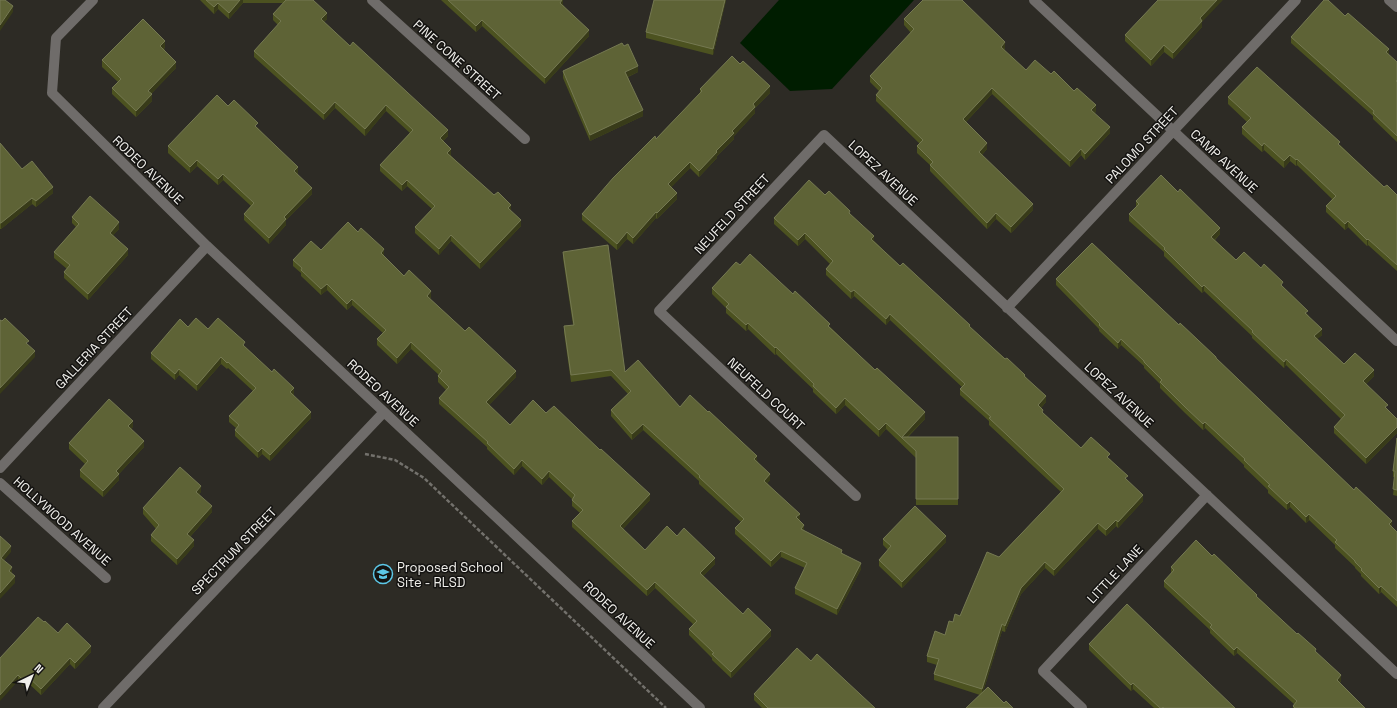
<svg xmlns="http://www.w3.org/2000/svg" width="1397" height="708" viewBox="0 0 1397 708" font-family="'Space Grotesk',sans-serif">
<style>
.water{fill:#001d00}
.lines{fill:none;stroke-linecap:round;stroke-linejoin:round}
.path{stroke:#73716c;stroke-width:2.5;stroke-dasharray:4 2;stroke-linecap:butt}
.minor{stroke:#6f6c6a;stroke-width:10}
.wall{fill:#4c5220}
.shaded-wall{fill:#383b19}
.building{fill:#5e6336;stroke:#757952}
.labels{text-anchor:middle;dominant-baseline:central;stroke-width:3;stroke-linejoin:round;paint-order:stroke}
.street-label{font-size:13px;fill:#f0efeb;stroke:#141311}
.poi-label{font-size:13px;fill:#f0efeb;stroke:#141311;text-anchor:start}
</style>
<rect width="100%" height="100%" fill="#2d2b25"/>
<path class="water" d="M779,0H914L832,89L790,91L740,43Z"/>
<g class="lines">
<path class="path" d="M365,454L395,460L424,478L666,708"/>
<path class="minor" d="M93,0L56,38L52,93L207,246L700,708
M372,0L525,139
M1034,0L1397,341
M1389,0L1397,7
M1007,308L1296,0
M0,468L207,246
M0,483L106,578
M856,496L659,311L824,135L1397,674
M103,708L384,412
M1082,708L1043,671L1207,495"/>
</g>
<path class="wall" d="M200,0H313L327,19L324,22L448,136L443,141L451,155V156L511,211L521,226L480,269L451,241L439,255L415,233V227L432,209L407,186L402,191L380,171V165L410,133L386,111L365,136L335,108L324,120L254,57V51L278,25L273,20V14L284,3H243L229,19L218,9L214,14Z
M441,0H563V5L589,36L545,84L482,26L476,32Z
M726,0L713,55L646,38V32Z
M904,19L1005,48L1004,50L1026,70L1051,74L1096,112L1094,113L1110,133L1085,160L1081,155L1070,167L992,94L966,122L987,149L982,155L1033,210L1011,233L996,219L987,229L930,171V165L917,153V146L920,144L876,101V95L879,91L870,82V76L911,33L904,25Z
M1202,22V27L1173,59L1164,52L1151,66L1125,41V35Z
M1291,37L1389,55L1397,62V142L1373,119V116L1291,43Z
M165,47L164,49L176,68L151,94L152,101L136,117L112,94V88L118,82L102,67V60Z
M563,71L638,72L628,77L643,116L590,141L563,78Z
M700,89L770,93L755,108V113L734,136V139L717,156V158L699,177L690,168L671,187L677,199L657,219L656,218L633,244L627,239L617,250L582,220V214L656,139L700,93Z
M1228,97L1340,145L1384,187L1397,195V271L1368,245L1367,246L1348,227L1345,230L1326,212V206L1332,199L1297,165L1296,166L1290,161L1284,168L1264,150L1262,152L1242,134V127L1247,122L1228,104Z
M228,106L258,128L298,173L297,174L312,194L286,220V225L269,244L244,220V214L251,206L223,180L218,185L197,166L190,173L168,153V146Z
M0,143L22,169L53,193L36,207L32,204L1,229H0Z
M825,195L850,214L874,241L900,266L1025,376L1046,402L1041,408L1043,413L1081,448L1110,459L1128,481L1143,501L1118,528L1116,526L1106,536L1098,529L1054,576L1045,568L1021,594L1005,632L1002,631L983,692L1013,708L980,695L934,680V674L937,665L927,662V656L945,635L953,622L960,616L999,557L1061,492L989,425V421L960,395V389L962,387L890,320L886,325L854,296L851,299L826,275V269L830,264L805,239L798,246L774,224V218Z
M1136,201L1220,234L1215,240L1236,260L1261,268L1283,287L1308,315L1322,335L1317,339L1344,364L1374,376L1366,384L1388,410L1397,419V433L1366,464L1334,433V427L1341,419L1286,365L1284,368L1252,338V336L1204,291L1202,293L1164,256V252L1129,221V214L1136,207Z
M72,217L119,229L113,235L128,255L88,300L64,278V272L67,269L54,258V252L76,227L72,223Z
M358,232L384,255V256L404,276L431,297L430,299L516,377L489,405L510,425L546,413L650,500L623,529L645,550L677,536L715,564L703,576L743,614L771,636L731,678L712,660V658L689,635V629L693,624L655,588L647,596L572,527V521L580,513L572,506V499L549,477L542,485L522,466L514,475L487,449V447L439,404V398L446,390L438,382V376L439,375L411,349L397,364L377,345V339L383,333L352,305L347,310L327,290L321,295L301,276V273L293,266V260L321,250Z
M563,252L625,372L680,407L757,461L770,480L767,483L800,520H799L804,531L842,553L861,569L837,615L795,594V588L805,568L781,557L771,567L735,534V528L741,522L699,484V481L643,430L632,440L611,416V410L628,394L611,376L571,382L564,332V326L573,325L563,258Z
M740,265L793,294L830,327L925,419L908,437H958V505H916V458L886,429L879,437L845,405L836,414L813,392V389L776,354L775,355L748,329L746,331L726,313V308L712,294V288Z
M1056,279L1179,325L1216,359L1397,532V607L1381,592L1379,594L1361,576V574L1355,568V567L1335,548V545L1309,520L1306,523L1290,507L1287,510L1268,493V490L1244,467V465L1205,428L1203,430L1185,413L1160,388V384L1144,368V366L1121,345L1118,349L1099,331V329L1056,285Z
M188,327L208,329L245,347L294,394L293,395L311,418L270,461L262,454L258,458L235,436V430L236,428L229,422V416L253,391L228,368L227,369L221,364L197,391L179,375L175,380L151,359V353Z
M133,427L131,429L144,447L119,474V480L103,497L80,477V470L85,464L69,449V443Z
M1397,438V496L1393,495L1395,477H1393V471Z
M201,492L199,494L212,512L190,537L194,546L177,565L151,541V535L156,529L143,514V508Z
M883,539L946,542L902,588L879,566V560L888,550L883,545Z
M1171,567L1257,597L1316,652L1341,681L1340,683L1365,708H1293V706L1294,704L1237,653L1234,656L1210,633V630L1164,587V581L1171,574Z
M58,633L91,652L75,669L70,664L41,695L27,682L23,686L18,681L0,658Z
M1089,644L1235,708H1154L1133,689L1131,691L1089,650Z
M811,661L875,708H762L754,700V694Z"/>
<path class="shaded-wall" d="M240,0H243V3L229,19V13Z
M562,0H563V5L560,9V3Z
M725,0H726L713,55V49Z
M1217,0H1223L1202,22V27L1173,59V53L1200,18Z
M218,3V9L214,14V7Z
M13,6V12L0,31V25Z
M327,13V19L321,25V19Z
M482,20V26L476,32V26Z
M589,30V36L545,84V78Z
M165,41V47L160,52V46Z
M1005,42V48L1001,53V47Z
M1164,45V52L1151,66V60Z
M1389,49V55L1386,52Z
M176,62V68L148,97V91Z
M638,66V72L625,78V72Z
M770,86V93L755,108V113L734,136V139L717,156V158L699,177V171L716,151L753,104Z
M992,88V94L963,125V119Z
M152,94V101L136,117V111Z
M335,102V108L324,120V114Z
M386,105V111L365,136V129Z
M1096,105V112L1091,116V110Z
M643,110V116L590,141V135Z
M1110,127V133L1085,160V154Z
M448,130V136L440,144V138Z
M987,143V149L979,158V152Z
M1264,143V150L1262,152V146Z
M451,149V155L447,159V153Z
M1081,149V155L1070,167V161Z
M1290,155V161L1284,168V161Z
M1297,159V165L1296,166V160Z
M197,160V166L190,173V167Z
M690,162V168L668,191V184Z
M298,167V173L294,177V171Z
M223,174V180L218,185V179Z
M407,180V186L402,191V185Z
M53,187V193L36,207V201Z
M312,188V194L286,220V225L269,244V238L284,217Z
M677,193V199L657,219V213Z
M32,198V204L1,229V223Z
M1033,204V210L1011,233V227Z
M511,205V211L508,208Z
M656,212V218L633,244V238Z
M996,213V219L987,229V223Z
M521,220V226L480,269V263Z
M1348,221V227L1345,230V224Z
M119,222V229L110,239V233Z
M1220,228V234L1211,243V237Z
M627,232V239L617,250V244Z
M805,233V239L798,246V240Z
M451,235V241L439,255V249Z
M874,236V242L871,239Z
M1368,239V245L1367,246V240Z
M128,249V255L88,300V294Z
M384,249V255L381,259V253Z
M327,284V290L321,295V289Z
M1204,285V291L1202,293V287Z
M854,290V296L851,299V292Z
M431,291V297L427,302V296Z
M352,299V305L347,310V304Z
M890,314V320L886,325V319Z
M748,323V329L746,331V325Z
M1322,329V335L1314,342V336Z
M1121,339V345L1118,349V343Z
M411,342V349L397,364V358Z
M776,347V354L775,355V348Z
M35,351V357L0,394V388Z
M221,357V364L197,391V385Z
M1286,359V365L1284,368V362Z
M179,369V375L175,380V374Z
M1374,370V376L1363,387V381Z
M516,371V377L486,408V402Z
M294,388V394L290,399V392Z
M1046,396V402L1038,411V405Z
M845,398V405L836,414V408Z
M311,412V418L270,461V455Z
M925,412V419L904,440L902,437Z
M133,421V427L128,432V426Z
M1205,422V428L1203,430V424Z
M886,423V429L879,437V430Z
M643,424V430L632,440V434Z
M1397,427V433L1366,464V458Z
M144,441V447L116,477V471Z
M262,448V454L258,458V452Z
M757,456V462L754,459Z
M522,460V466L514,475V469Z
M549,471V477L542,485V479Z
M119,474V480L103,497V491Z
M770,474V480L764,487V481Z
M201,486V492L196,498V492Z
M650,494V500L620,532V526Z
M1143,495V501L1118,528V522Z
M1290,501V507L1287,510V504Z
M212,506V512L187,540V534Z
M800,514V520L796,524V517Z
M1309,514V520L1306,523V517Z
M1116,520V526L1106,536V530Z
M1392,521V527L1389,524Z
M1098,523V529L1054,576V570Z
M804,525V531L801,529Z
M946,536V542L902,588V582Z
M194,540V546L177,565V559Z
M11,546V552L1,564V558Z
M781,551V557L771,567V561Z
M715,558V564L700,579V573Z
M1045,562V568L1021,594L1005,632V626L1021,588Z
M861,563V569L837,615V609Z
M12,567V574L9,571Z
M15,576V583L0,599V593Z
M655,582V588L647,596V590Z
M1381,586V592L1379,594V588Z
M1002,624V631L982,695V689Z
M771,630V636L731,678V672Z
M91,646V652L75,669V663Z
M1237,647V653L1234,656V650Z
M70,658V664L41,695V689Z
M18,675V681L0,701V695Z
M1341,675V681L1337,686V680Z
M27,676V682L23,686V680Z
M1133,683V689L1131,691V685Z"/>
<path class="building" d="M0,0H5L13,6L0,25Z
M206,0H240L229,13L218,3L214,7Z
M286,0H313L327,13L321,19L350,46L353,42L448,130L440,138L451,149L447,153L494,195L498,192L511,205L508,208L521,220L480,263L451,235L439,249L415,227L435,206L407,180L402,185L380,165L413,130L386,105L365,129L335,102L324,114L254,51L281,21L273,14Z
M448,0H562L560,3L589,30L545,78L482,20L476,26Z
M654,0H725L713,49L646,32Z
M923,0H962L1005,42L1001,47L1026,70L1035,60L1051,74L1054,71L1074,91L1077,88L1096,105L1091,110L1110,127L1085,154L1081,149L1070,161L992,88L963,119L987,143L979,152L1033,204L1011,227L996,213L987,223L930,165L933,162L917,146L923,140L876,95L882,88L870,76L914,29L904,19Z
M1158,0H1217L1200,18L1202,21L1173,53L1164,45L1151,60L1125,35Z
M1324,0H1328L1345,16L1348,13L1389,49L1386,52L1397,62V80L1396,81L1397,82V136L1373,113L1374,111L1291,37Z
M143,19L165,41L160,46L176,62L148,91L152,94L136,111L112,88L121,79L102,60Z
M622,43L624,46L628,44L638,66L625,72L643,110L590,135L563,71Z
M732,56L740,64L743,61L770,86L753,104L755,107L732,131L734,133L716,151L717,152L699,171L690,162L668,184L677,193L657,213L656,212L633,238L627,232L617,244L582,214L613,178L655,136L656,139L702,91L700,89Z
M1257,67L1340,142L1338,144L1384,187L1387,185L1397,195V265L1368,239L1367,240L1348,221L1345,224L1326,206L1336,196L1297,159L1296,160L1290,155L1284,161L1264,143L1262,146L1242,127L1251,118L1228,97Z
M217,95L228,106L234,100L258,123L255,126L298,167L294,171L312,188L284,217L286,219L269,238L244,214L254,203L223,174L218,179L197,160L190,167L168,146Z
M0,143L22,169L32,161L53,187L36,201L32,198L1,223H0Z
M1161,175L1178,192L1180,189L1220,228L1211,237L1236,260L1244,252L1261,268L1264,264L1283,282L1281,285L1308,311L1305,313L1322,329L1314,336L1344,364L1355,353L1374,370L1363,381L1388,405L1385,407L1397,419V427L1366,458L1334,427L1345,415L1286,359L1284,362L1252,332L1253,331L1204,285L1202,287L1164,249L1165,248L1129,214L1139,204L1136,201Z
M809,180L825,195L829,191L850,211L849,213L874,236L871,239L900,266L903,263L970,325L969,326L1005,359L1007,358L1025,375L1024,376L1046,396L1038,405L1043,410L1042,412L1081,448L1091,437L1110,454L1107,457L1128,476L1125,478L1143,495L1118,522L1116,520L1106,530L1098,523L1054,570L1045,562L1021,588L1005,626L1002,624L982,689L934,674L939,659L927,656L935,631L945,635L949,621L953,622L955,614L960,616L987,552L999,557L1064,489L989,418L991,417L960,389L965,384L890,314L886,319L854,290L851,292L826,269L833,261L805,233L798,240L774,218Z
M90,196L119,222L110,233L128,249L88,294L64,272L70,265L54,252L79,224L72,217Z
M348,222L358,232L361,228L384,249L381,253L404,276L409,270L431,291L427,296L465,331L469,327L516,371L486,402L510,425L533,400L546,413L554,406L600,450L601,449L650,494L620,526L645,550L667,526L677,536L684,528L715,558L700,573L743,614L748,608L771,630L731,672L712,654L714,653L689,629L697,621L655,582L647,590L572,521L583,510L572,500L575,495L549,471L542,479L522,460L514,469L487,443L488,442L439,398L449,387L438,376L442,371L411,342L397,358L377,339L386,330L352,299L347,304L327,284L321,289L301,270L302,268L293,260L311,241L321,250Z
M1092,243L1179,325L1180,323L1216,357V358L1354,490L1356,487L1392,521L1389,524L1397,532V601L1381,586L1379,588L1361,570L1362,569L1355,562V561L1335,542L1337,540L1309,514L1306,517L1290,501L1287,504L1268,486L1270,485L1244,460L1245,459L1205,422L1203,424L1185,407L1160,382L1162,380L1144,362V361L1121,339L1118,343L1099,325L1100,324L1056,279Z
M608,245L625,372L638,360L680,407L690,395L708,412L709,411L757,456L754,459L770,474L764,481L800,514L796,517L804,525L801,529L842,550L841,553L861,563L837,609L795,588L807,563L781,551L771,561L735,528L744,519L699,477L700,476L643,424L632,434L611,410L631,391L611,370L571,375L564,326L574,325L563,252Z
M750,254L793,294L795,291L830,324L828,326L875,370L877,368L925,412L902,437H958V499H916V451L886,423L879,430L845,398L836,408L813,386L814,384L776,347L775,348L748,323L746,325L726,307L729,304L712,288L736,262L740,265Z
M5,318L29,341L26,343L35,351L0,388V320L2,321Z
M196,318L208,329L218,318L245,342L243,345L272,372L274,369L294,388L290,392L311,412L270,455L262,448L258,452L235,430L239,425L229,416L256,388L228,362L227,363L221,357L197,385L179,369L175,374L151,353L180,319L188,327Z
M109,399L133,421L128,426L144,441L116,471L119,474L103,491L80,470L88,461L69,443Z
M1397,438V490L1393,489L1395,471H1393Z
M180,467L201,486L196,492L212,506L187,534L194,540L177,559L151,535L159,525L143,508Z
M915,506L946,536L902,582L879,560L891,546L883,539Z
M0,536L11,546L1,558L12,567L9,571L15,576L0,593Z
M1196,540L1212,556L1214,554L1257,595L1256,596L1297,634L1298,633L1316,649L1315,651L1341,675L1337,680L1365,708H1295L1293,706L1297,701L1237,647L1234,650L1210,627L1212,625L1164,581L1174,570L1171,567Z
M1127,604L1235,708H1164L1163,707L1162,708H1160L1133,683L1131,685L1089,644Z
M38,617L44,622L45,621L58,633L67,623L91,646L75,663L70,658L41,689L27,676L23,680L18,675L0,695V658Z
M797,648L811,661L817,654L875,708H768L754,694Z
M988,687L1004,703L1006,701L1013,708H966Z"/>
<defs>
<g id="school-ring" transform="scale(1)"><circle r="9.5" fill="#141311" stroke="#5cc7e7" stroke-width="1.5"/><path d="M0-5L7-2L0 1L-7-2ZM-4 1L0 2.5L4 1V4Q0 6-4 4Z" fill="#5cc7e7"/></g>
</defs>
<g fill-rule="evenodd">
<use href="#school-ring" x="383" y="574"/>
</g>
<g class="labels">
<g class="street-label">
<text transform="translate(457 60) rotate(42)">PINE CONE STREET</text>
<text transform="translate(1142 145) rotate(-47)">PALOMO STREET</text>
<text transform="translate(1224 161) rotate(43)">CAMP AVENUE</text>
<text transform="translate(148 170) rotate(44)">RODEO AVENUE</text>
<text transform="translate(883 173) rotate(43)">LOPEZ AVENUE</text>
<text transform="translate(732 214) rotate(-47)">NEUFELD STREET</text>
<text transform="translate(94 348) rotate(-47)">GALLERIA STREET</text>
<text transform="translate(383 393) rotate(43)">RODEO AVENUE</text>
<text transform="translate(766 394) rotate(43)">NEUFELD COURT</text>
<text transform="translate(1119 395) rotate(43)">LOPEZ AVENUE</text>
<text transform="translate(62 521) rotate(42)">HOLLYWOOD AVENUE</text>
<text transform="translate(234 551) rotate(-46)">SPECTRUM STREET</text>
<text transform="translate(1115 574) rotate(-47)">LITTLE LANE</text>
<text transform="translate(619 615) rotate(43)">RODEO AVENUE</text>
</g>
<g class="poi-label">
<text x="397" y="567">Proposed School<tspan x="397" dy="15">Site - RLSD</tspan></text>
</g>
</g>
<g transform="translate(32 676) rotate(43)" stroke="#141311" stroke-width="3" paint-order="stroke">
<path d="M0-3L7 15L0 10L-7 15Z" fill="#f0efeb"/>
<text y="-6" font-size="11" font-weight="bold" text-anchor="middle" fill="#f0efeb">N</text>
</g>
</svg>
